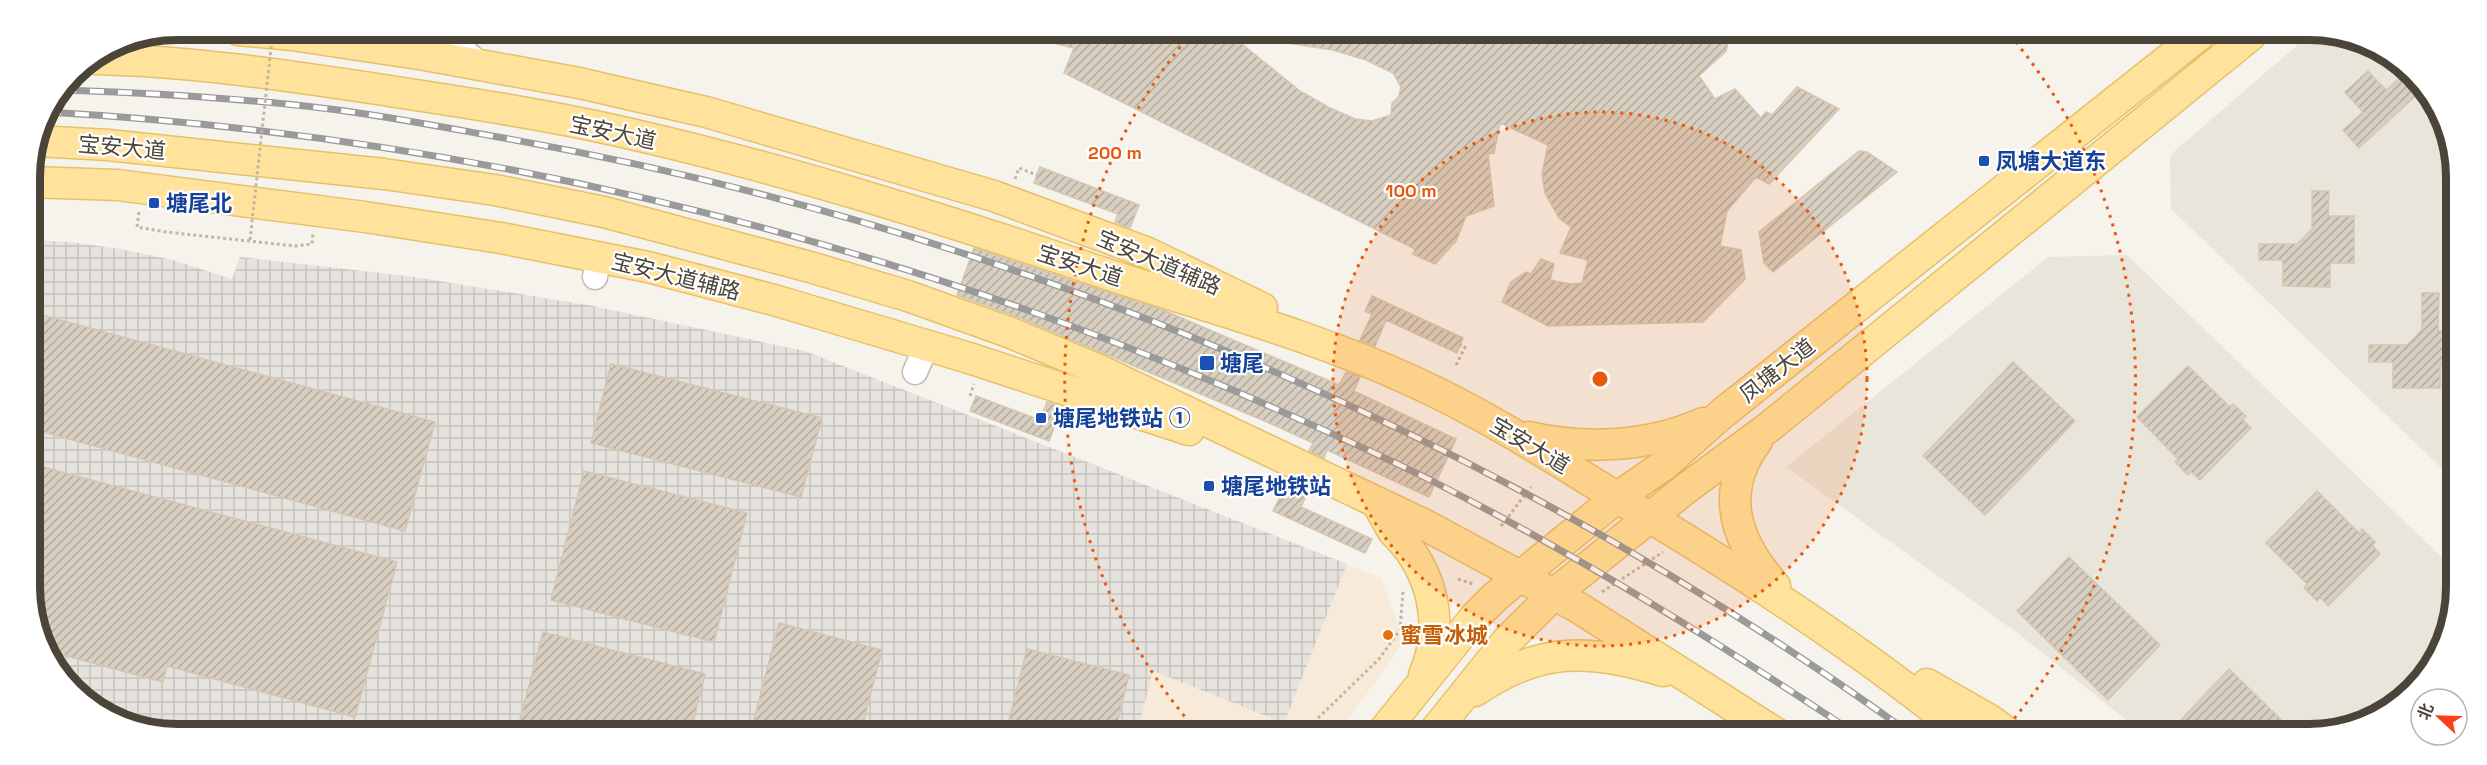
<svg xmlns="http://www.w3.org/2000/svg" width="2487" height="765" viewBox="0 0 2487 765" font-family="'Space Grotesk','Noto Sans SC',sans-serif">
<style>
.residential{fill:#eae5da}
.commercial{fill:#f7ead8}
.industrial{fill:url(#industrial-grid)}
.building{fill:url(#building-hatch);stroke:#d3c7b4;stroke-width:1.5}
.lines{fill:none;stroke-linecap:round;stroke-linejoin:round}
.minor-casing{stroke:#c2bbae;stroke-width:27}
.major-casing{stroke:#e6c16a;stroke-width:33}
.path{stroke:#c4b79f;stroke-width:3;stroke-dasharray:3 3;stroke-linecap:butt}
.minor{stroke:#fff;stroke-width:24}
.major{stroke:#ffe39c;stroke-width:30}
.rail-casing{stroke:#9a9a9a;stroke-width:7}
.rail{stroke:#fff;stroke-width:4.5;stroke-dasharray:14;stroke-linecap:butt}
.path-bridge{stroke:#c4b79f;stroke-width:3;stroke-dasharray:3 3;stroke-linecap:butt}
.ring{fill:none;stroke:#e8590c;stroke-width:3;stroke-dasharray:3 6}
.transit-dot{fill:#1a4fb4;stroke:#fff;stroke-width:2}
.food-dot{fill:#e8710a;stroke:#fff;stroke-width:2}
.labels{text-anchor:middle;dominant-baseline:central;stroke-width:4.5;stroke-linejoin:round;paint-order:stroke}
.street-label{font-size:22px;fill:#4b4439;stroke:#fff}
.transit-label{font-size:22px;font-weight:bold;fill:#164399;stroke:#fff;text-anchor:start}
.food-label{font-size:22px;font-weight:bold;fill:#c56008;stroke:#fff;text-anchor:start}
.rim{fill:none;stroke:#4b4439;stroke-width:8}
.centre{fill:#e8590c;stroke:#fff;stroke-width:3}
.ring-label{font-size:18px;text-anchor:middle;font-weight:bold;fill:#e8590c;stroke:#fff;stroke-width:4.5;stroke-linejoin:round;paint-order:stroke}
</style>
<defs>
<pattern id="industrial-grid" width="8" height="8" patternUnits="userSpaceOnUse" patternTransform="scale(1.5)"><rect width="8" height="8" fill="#e6e2dd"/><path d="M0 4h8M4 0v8" fill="none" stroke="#c7c3be"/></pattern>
<pattern id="building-hatch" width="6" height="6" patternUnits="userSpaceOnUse" patternTransform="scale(1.5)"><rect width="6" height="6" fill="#d8cfc1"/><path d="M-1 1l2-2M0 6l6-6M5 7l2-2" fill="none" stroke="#b1aa9e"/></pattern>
</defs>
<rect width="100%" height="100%" fill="#f6f3ec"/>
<path class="residential" d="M2309,35H2347L2420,80L2454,149L2453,479L2171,209L2170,155Z
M2127,255L2452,567V625L2407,699L2366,724L2319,735L2144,734L2019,634L1786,467L2048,257Z"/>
<path class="commercial" d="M1347,564L1381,578L1404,641L1339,733L1137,732L1153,671L1284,723Z"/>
<path class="industrial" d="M31,240L69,242L121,249L173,260L232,279L240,257L415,277L588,305L805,351L1347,564L1284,723L1153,671L1137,732L149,730L132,726L73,692L33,616Z"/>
<path class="building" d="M1032,32H1227L1300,91L1328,107L1355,119L1372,121L1391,115L1392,103L1399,96L1401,87L1393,73L1366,60L1333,50L1275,41V32L1730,34L1726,51L1699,76L1715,99L1735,89L1761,118L1766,112L1772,115L1797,87L1839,109L1769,184L1756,177L1727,211L1720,246L1741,250L1745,279L1703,322L1548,326L1502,302L1511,282L1526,272L1531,274L1541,259L1554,264L1550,280L1570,284L1582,283L1588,260L1560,253L1571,227L1559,218L1545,193L1542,174L1548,145L1500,123L1494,153L1488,154L1494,206L1466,216L1456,241L1435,264L1413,254L1415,249L1064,73L1074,48L1031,38Z
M2368,71L2386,90L2407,72L2420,80L2424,88L2359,148L2343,130L2363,112L2345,92Z
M1859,151L1867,152L1897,172L1773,272L1764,263L1759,232Z
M1040,167L1139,205L1130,228L1115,222L1118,214L1034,183Z
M2312,191H2329L2328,216H2354V263H2330V287L2283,286V260H2259V244H2297L2312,229Z
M974,248L1163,310L1339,385L1346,372L1360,377L1354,391L1456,439L1429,497L1327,450L1324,458L1309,451L1313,443L1274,425L1018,317L957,295Z
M2422,293H2439L2438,331H2453V365H2440V388H2393V362H2369V345H2407L2422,330Z
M1372,296L1463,338L1457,353L1386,320L1375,346L1360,340L1372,314L1365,311Z
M31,312L435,422L405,531L32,429Z
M2013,362L2075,421L1985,515L1923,456Z
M611,364L822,418L801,497L591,443Z
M2188,366L2230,407L2233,404L2246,416L2243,420L2251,428L2200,480L2191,472L2188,475L2175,462L2178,459L2137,417Z
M976,396L1040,420L1047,402L1062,407L1049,441L970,411Z
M32,464L397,562L355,717L167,666L163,682L52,652L33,616Z
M584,471L747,513L714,642L551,600Z
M1295,482L1309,489L1301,507L1372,539L1365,553L1273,511L1280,497L1287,500Z
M2317,491L2359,533L2362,529L2375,542L2372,545L2380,554L2328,606L2320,597L2317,601L2304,588L2307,584L2266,543Z
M2069,557L2160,645L2108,700L2017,611Z
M779,623L882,650L861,732L751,731Z
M543,632L705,674L691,731H517Z
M1027,649L1129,675L1115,732H1006Z
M2229,669L2297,735L2188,734L2177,724Z"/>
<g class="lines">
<g class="minor-casing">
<path id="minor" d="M459,31L465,52L481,65
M396,51L407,47L426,31
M595,277L598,258
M915,372L927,345"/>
</g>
<g class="major-casing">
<path id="major" d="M238,30L292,35L425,55L579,83L706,112L994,196L1148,253L1262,308
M95,59C189,61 284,75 377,89C460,102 545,114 627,133C789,170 947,220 1104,273C1206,307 1312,335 1410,380C1481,412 1547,454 1613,495C1735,568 1854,644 1965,734
M37,141L108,145L384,174L495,190L604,212L810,267L908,296L1011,333L1099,370L1425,525L1579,608L1777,734
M30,182L118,185L365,217L501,238L648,267L774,300L969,358L1189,430
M1529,437C1586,450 1649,447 1703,423
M1757,441C1718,493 1736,542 1775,586
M1377,503C1383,512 1387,522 1393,531C1399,538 1406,544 1411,552C1436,588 1442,634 1424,675
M1927,684L1990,720L2009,734
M1475,691C1539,647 1590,648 1663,671
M1382,733L1475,617L1496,596L1618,497L1664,465L1724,412L2199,35
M1433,733L1507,641L1554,594L1684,490L1769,427L2251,35"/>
</g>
<path class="path" d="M1015,179L1019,168L1037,175
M139,212L137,227L166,232L295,246L312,244L313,234
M1456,365L1465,347L1460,345
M970,396L974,384
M1288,518L1290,511
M1501,526L1531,487
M1458,579L1473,584
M1602,592L1663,552
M1308,733L1316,720L1379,659L1400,630L1403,591"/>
<use href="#minor" class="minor"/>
<use href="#major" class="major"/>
<g class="rail-casing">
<path id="rail" d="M62,90C151,93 241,98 330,109C386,116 442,127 498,137C1004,226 1494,433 1911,734
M47,112C455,135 859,231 1235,391C1303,421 1372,450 1438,484C1583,558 1721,644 1856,734"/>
</g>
<use href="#rail" class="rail"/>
<path class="path-bridge" d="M250,240L273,30"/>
</g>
<circle cx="1600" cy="379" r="267" fill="#e8590c" fill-opacity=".12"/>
<g class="ring">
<circle cx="1600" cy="379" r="267"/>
<path d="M1196 730A535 535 0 0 1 1190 35M2010 35A535 535 0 0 1 2001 734"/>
</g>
<g class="transit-dot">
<rect x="1978" y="155" width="12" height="12" rx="3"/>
<rect x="148" y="197" width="12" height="12" rx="3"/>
<rect x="1199" y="355" width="16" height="16" rx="3"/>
<rect x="1035" y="412" width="12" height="12" rx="3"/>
<rect x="1203" y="480" width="12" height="12" rx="3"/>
</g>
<circle class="food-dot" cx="1388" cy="635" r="6"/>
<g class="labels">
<g class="street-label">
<text transform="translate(613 132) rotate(12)">宝安大道</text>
<text transform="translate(122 147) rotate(5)">宝安大道</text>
<text transform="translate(1159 262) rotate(23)">宝安大道辅路</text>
<text transform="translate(1080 265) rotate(18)">宝安大道</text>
<text transform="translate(676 276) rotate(14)">宝安大道辅路</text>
<text transform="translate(1777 370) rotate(-38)">凤塘大道</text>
<text transform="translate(1530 445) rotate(31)">宝安大道</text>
</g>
<g class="transit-label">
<text x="1996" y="161">凤塘大道东</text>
<text x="166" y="203">塘尾北</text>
<text x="1220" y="363">塘尾</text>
<text x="1053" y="418">塘尾地铁站 ①</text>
<text x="1221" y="486">塘尾地铁站</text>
</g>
<g class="food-label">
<text x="1400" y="635">蜜雪冰城</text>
</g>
</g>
<path d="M0 0H2487V765H0ZM177 40H2309A137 137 0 0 1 2446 177V587A137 137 0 0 1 2309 724H177A137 137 0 0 1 40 587V177A137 137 0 0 1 177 40Z" fill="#fff" fill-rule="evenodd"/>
<path class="rim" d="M177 40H2309A137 137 0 0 1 2446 177V587A137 137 0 0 1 2309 724H177A137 137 0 0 1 40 587V177A137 137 0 0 1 177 40Z"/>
<circle cx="1600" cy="379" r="9" class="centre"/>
<g class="ring-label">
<text x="1115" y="159">200 m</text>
<text x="1411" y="197">100 m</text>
</g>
<g transform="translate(2439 717) rotate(292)"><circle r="28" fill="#ffffff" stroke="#b7b4b0" stroke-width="1.5"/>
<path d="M0-4.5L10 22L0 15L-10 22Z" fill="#fc3f1d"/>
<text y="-9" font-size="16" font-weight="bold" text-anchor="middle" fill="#4b4439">北</text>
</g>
</svg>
